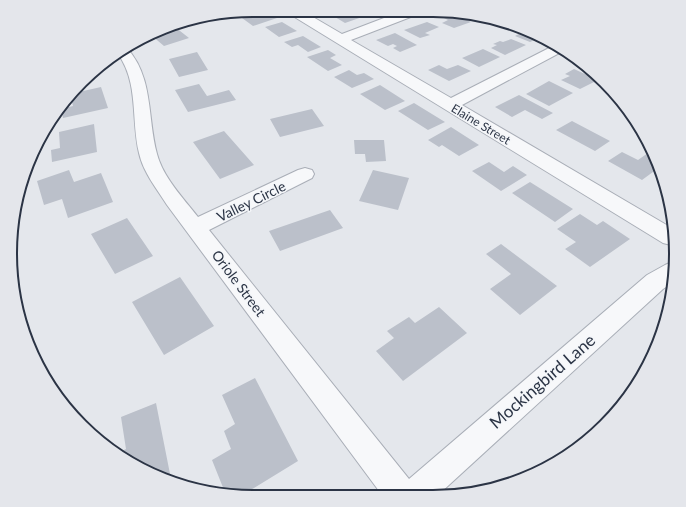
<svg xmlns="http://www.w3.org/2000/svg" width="686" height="507" viewBox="0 0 686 507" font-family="Lato,sans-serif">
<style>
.building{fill:#bbc0ca}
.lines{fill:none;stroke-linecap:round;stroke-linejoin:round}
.minor-casing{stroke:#a9aeb7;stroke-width:2}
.minor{fill:#f7f8fa;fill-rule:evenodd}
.labels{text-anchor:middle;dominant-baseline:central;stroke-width:3;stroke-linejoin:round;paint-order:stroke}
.far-street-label{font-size:12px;fill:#2b3445;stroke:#f4f6f9}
.street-label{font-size:14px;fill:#2b3445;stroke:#f4f6f9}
.near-street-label{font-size:17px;fill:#2b3445;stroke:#f4f6f9}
.rim{fill:none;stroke:#2b3445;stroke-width:2}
</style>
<rect width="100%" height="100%" fill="#e4e7ec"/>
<path class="building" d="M356,10L365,16L345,23L330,14L339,11L345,14Z
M266,11L277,18L253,26L242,18Z
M453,13L471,22L454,28L442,23L448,20L442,17Z
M282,22L297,31L279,37L265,27Z
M427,22L439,27L425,33L430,35L420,38L404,30Z
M175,27L189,38L164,46L151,35Z
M524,31L526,32L539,38L530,42L515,36Z
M395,33L417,45L400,52L393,48L397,46L393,44L388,46L376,40Z
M303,36L321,47L308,52L298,45L292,47L284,42Z
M511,39L526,45L505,55L491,48L497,45L493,44L500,41L503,42Z
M483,49L500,57L479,67L462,58Z
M328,50L336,55L330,58L342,65L328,71L307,57Z
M197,52L208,70L179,77L169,59Z
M439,65L447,69L458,65L471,71L449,81L428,70Z
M574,69L598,80L580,89L561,80L570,76L565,74Z
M349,70L357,75L364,73L374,79L352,88L334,77Z
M549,81L573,93L549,106L526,94Z
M199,84L207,96L229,90L236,100L188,112L175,90Z
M380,85L405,101L385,110L360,94Z
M101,87L108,108L63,118L61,109L73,106L70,94Z
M519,95L553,113L542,119L525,110L512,117L495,107Z
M414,103L445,122L428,130L398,111Z
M312,109L324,126L280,137L270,119Z
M572,121L610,141L595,151L556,130Z
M94,124L97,152L52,162L51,150L60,148L59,132Z
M451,127L479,145L459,156L442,145L439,147L428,140Z
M224,131L254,165L220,179L193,142Z
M354,140H384L386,161L366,162L365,154H355Z
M622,152L638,160L648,153L657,169L642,180L608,161Z
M489,162L504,172L513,166L527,175L501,191L472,171Z
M69,170L74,182L101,173L113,202L68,218L62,199L44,205L37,181Z
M373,170L409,178L398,210L359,201Z
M530,182L573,209L555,222L512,193Z
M330,210L343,228L280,251L269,231Z
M580,214L597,225L603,221L630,239L590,267L565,249L576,242L557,229Z
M127,218L153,256L115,274L91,234Z
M501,244L557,286L520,315L490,289L511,274L486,254Z
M180,277L214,326L164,355L132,302Z
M439,307L467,333L403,381L376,351L394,338L387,331L409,317L415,323Z
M255,378L298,461L241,496L226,495L212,460L231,449L224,431L235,424L222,395Z
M156,403L171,479L169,480L132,464L118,453L126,449L121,417Z"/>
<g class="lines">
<g class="minor-casing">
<path id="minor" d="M286,10H301L342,34L405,10H423L421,13L351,40L451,98L555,45L565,50L462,105L670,227L671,245L663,243L288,13Z
M126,47C154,77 147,117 157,154C163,177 183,198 198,217L298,170L305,168L312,170L314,174L312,178L209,230L409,479L647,275L665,265L672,262L674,282L663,289L438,495H382L167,205C157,189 143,172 139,153C131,120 139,83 118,54Z"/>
</g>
<use href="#minor" class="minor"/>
</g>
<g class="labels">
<g class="far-street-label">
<text transform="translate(481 124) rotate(31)">Elaine Street</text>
</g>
<g class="street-label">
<text transform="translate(251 201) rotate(-26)">Valley Circle</text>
<text transform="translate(239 283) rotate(53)">Oriole Street</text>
</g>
<g class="near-street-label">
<text transform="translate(542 381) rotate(-41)">Mockingbird Lane</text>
</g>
</g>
<path d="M0 0H686V507H0ZM253 17H433A236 236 0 0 1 669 253V254A236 236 0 0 1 433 490H253A236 236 0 0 1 17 254V253A236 236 0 0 1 253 17Z" fill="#e4e6eb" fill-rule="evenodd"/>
<path class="rim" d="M253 17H433A236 236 0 0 1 669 253V254A236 236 0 0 1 433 490H253A236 236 0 0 1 17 254V253A236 236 0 0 1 253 17Z"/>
</svg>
